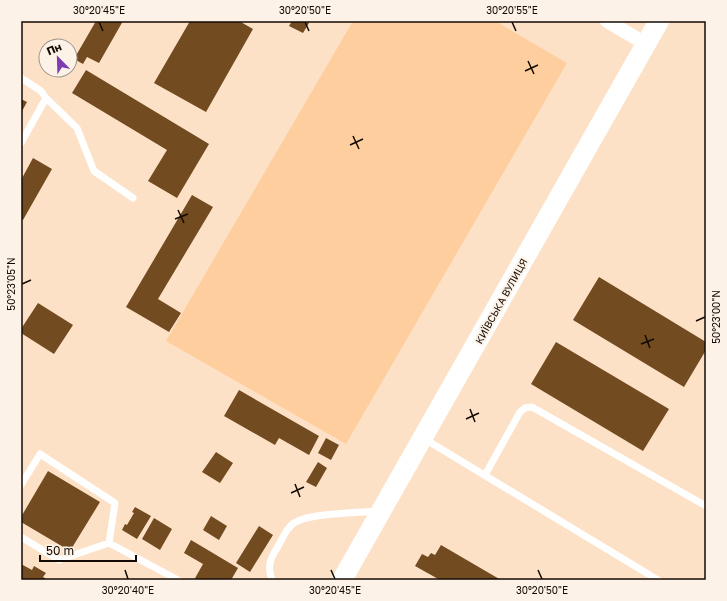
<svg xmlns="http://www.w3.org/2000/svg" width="727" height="601" viewBox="0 0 727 601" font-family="'Golos Text',sans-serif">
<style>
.green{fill:#fece9f}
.building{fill:#724b21}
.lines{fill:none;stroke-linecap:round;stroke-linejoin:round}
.service{stroke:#fff;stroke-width:7}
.minor{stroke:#fff;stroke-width:14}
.secondary{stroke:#fff;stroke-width:20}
.ticks{fill:none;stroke:#130a03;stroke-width:1.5}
.labels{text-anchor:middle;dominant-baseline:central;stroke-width:4;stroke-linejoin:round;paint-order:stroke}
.street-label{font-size:10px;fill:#130a03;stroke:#fdf2e7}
.neatline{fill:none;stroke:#130a03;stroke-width:1.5}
.ticks-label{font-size:10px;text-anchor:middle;fill:#130a03}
</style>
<rect width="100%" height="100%" fill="#fde1c7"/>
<path class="green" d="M353,21H495L567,63L346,444L166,341Z"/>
<path class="building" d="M96,21H123L99,63L87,57L83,64L74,59Z
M190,21H239L253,29L206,112L154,83Z
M292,21H304L309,23L303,33L289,26Z
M86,70L209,144L177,198L148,181L167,150L72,93Z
M21,99L27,102L21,113Z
M33,158L52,169L23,220L21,218V180Z
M192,195L213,207L158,299L181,313L169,332L126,307Z
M599,277L706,342V350L684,387L573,320Z
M38,303L73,325L54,354L21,333V329Z
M556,342L669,409L643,451L531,384Z
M239,390L319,436L309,455L279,438L275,445L224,416Z
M326,438L339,445L331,460L318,453Z
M216,452L233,463L220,483L202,472Z
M318,462L327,468L316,487L306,482Z
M48,471L100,502L70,551L21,522V517Z
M135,507L151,516L137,539L122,530L125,524L127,525L134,513L132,512Z
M211,516L227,526L219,540L203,530Z
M154,518L172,529L160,550L142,539Z
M259,526L273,535L250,572L236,563Z
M191,540L238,568L231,580H194L203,564L184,553Z
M441,545L501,580H440L415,566L422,554L428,557L431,553L435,555Z
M21,564L32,570L34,566L46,573L43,577L48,580H21Z"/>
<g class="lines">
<path class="service" d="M21,78L41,91L46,98L77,128L94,171L133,198
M21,143L46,98
M423,438L658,580
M485,475L520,412L525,408L532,407L706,506
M21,485L40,454L115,503L109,543
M21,537L59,560L109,543L178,580
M272,580C267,567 270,559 277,548C282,540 286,528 294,523C308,513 359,513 377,511"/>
<path class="minor" d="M607,21L646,44"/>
<path class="secondary" d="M342,580L659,21"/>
</g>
<path class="ticks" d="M99,22L103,31M305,22L309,31M512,22L516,31M528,61L534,74M525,71L538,65M353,136L359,149M350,145L363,139M178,210L184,223M175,219L188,214M22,284L31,280M696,321L705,317M645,335L650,348M641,344L654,339M470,409L475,422M466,419L479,413M295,484L300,497M291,493L304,487M125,570L128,579M331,570L335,579M538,570L542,579"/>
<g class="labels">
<g class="street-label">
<text transform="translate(501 301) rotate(-61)">КИЇВСЬКА ВУЛИЦЯ</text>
</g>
</g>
<rect width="727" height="601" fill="none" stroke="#fdf2e7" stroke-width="44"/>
<g transform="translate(58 58) rotate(337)"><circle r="19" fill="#fdf2e7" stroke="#9f958c"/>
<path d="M0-3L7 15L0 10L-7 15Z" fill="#7d3cb1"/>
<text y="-6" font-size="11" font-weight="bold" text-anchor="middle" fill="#130a03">Пн</text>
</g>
<path d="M40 555v6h96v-6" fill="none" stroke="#130a03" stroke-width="2"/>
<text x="46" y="555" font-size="12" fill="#130a03" stroke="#fdf2e7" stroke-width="3" paint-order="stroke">50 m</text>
<rect x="22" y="22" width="683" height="557" class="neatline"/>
<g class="ticks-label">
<text x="99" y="14">30°20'45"E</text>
<text x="305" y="14">30°20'50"E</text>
<text x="512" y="14">30°20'55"E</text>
<text transform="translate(11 284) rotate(-90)" y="4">50°23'05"N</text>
<text transform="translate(716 317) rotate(-90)" y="4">50°23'00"N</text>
<text x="128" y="594">30°20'40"E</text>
<text x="335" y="594">30°20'45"E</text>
<text x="542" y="594">30°20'50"E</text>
</g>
</svg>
